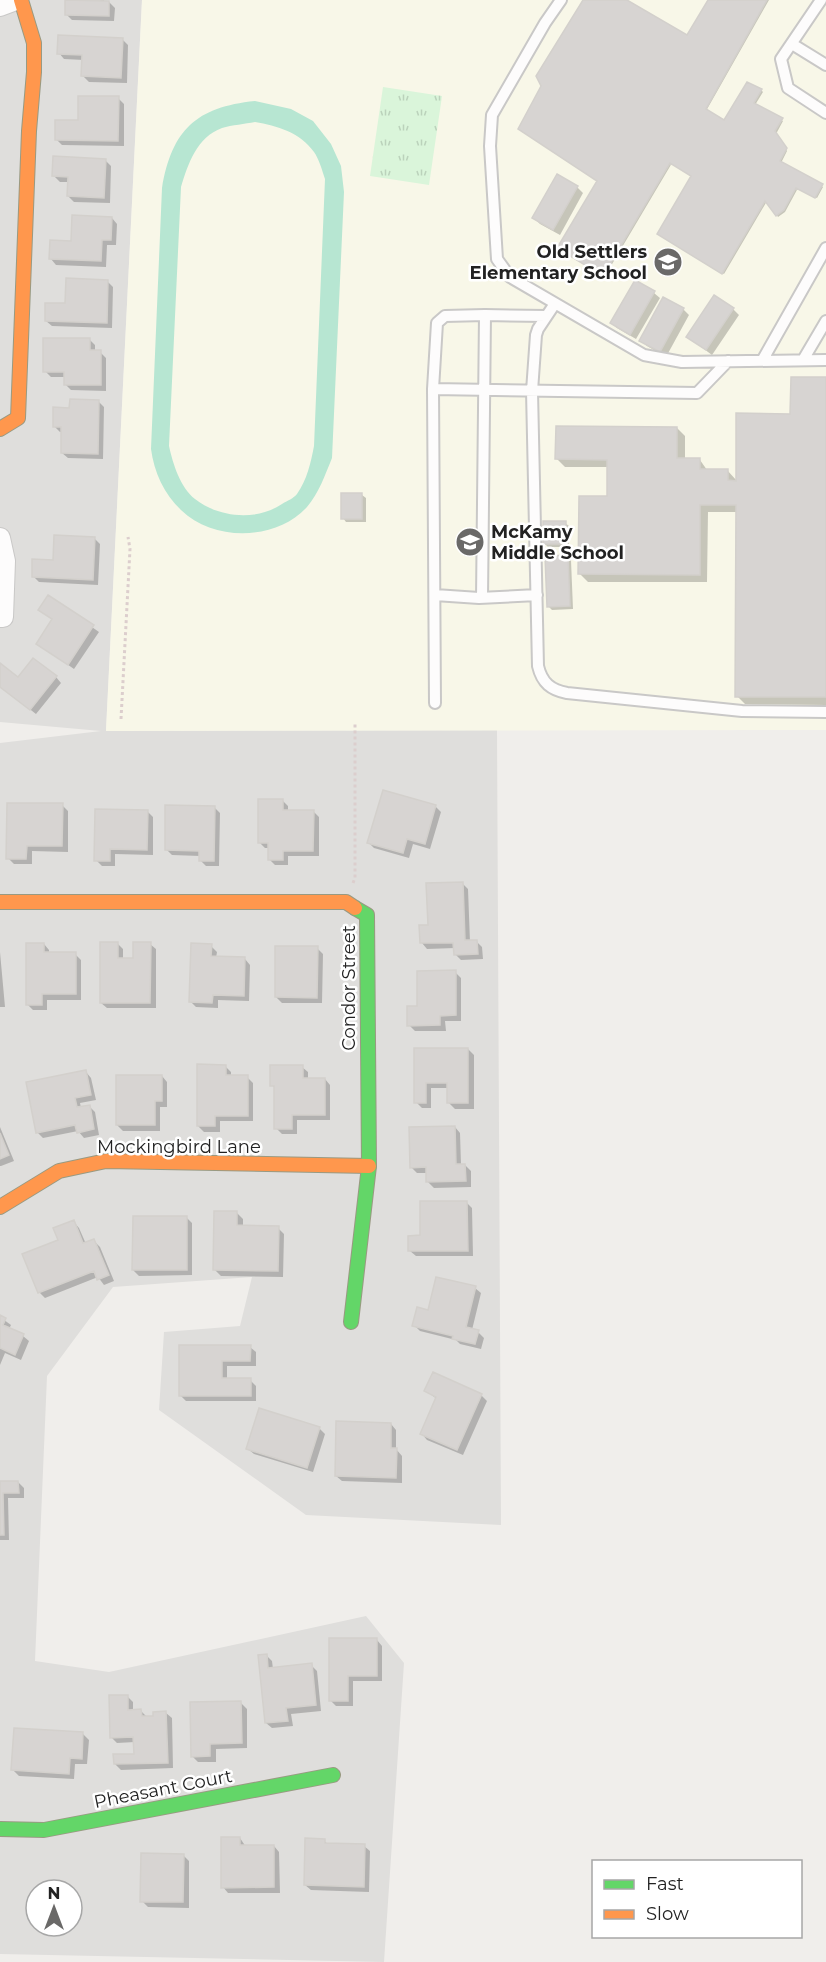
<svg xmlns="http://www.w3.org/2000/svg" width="826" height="1962" viewBox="0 0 826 1962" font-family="Montserrat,sans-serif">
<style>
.residential{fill:#dfdedc;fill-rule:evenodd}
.education{fill:#f8f7e8}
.park{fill:url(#park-tufts)}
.pitch{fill:#b7e6d2;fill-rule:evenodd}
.shadow{fill:#0003}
.building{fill:#d7d4d2;stroke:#d3d0cc;stroke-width:1.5}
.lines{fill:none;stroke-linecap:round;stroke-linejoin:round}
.lane-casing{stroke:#c9c8c7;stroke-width:14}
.street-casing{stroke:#c9c8c7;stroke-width:22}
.fast-casing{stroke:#999a82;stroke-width:16}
.slow-casing{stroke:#999a82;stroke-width:16}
.path{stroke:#dccecd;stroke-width:3;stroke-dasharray:3 3;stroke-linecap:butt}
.lane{stroke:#fdfcfc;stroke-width:10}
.street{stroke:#fdfcfc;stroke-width:20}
.fast{stroke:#63d668;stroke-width:14}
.slow{stroke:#ff974d;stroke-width:14}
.labels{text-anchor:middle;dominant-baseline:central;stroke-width:5;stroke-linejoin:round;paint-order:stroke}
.poi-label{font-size:18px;font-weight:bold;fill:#222;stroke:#fff;text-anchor:end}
.street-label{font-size:18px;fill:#222;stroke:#fff}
</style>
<defs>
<pattern id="park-tufts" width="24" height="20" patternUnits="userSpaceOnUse" patternTransform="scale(1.5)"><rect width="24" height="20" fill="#daf5da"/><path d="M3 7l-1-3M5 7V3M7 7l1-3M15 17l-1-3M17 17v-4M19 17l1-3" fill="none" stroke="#bbd2bb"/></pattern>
</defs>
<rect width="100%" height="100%" fill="#f0eeeb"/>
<path class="residential" d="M0,0H142L106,731L497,730L501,1525L306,1515L159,1410L164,1332L240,1326L252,1277L113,1287L47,1376L35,1661L109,1672L366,1616L404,1663L384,1962L0,1954V743L101,731L0,722ZM36,1890H72V1926H36Z"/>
<path class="education" d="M142,0H826V730L106,731Z"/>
<path class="park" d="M383,87L442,96L429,185L370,176Z"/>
<path class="pitch" d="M255,101L291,109L313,121L331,144L341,166L344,192L332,458C325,475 319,493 307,507C276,541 214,542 181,510C164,494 154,472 151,449L162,188C172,130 196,107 255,101ZM255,122C277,126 300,132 314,152C319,159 322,170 325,179L314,446C311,462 307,480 297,494C294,498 287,501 282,504C257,521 219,518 195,499C180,487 173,464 169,446L181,187C188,164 197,137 222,128C232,125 245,124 255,122Z"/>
<path class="shadow" d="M66,0H104V2H109L115,8L114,21L72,20L66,14Z
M585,0H624L688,37L710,0H769L706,111L724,122L761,90L763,92L755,105L783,121L776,134L787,151L781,163L823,187L817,198L798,188L785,212L778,217L767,201L724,274L660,235L692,176L672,163L605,276L561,249L599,181Z
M122,39L128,45L127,83L89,82L83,76L84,60L64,59L59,53Z
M118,98L124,104V146L62,145L56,139L79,122Z
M105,160L111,166L110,203L74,202L68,196L69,182H60L54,176Z
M577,187L583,193L560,235L540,224L534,218Z
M112,218L117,224L116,245H107L106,267L56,265L51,259L72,242Z
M107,281L113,287L112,328L52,326L46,321L66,305Z
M635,282L654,293L660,298L636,339L617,328L611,323Z
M664,299L683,309L689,315L666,357L647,346L641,341Z
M733,309L739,315L712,355L688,337Z
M89,339L95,345V352H100L106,358V391L71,390L65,384V377H51L45,371Z
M826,379V705L745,704L737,696L738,512H708L707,582H588L580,574L608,498V467H565L557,459L677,428L685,436V460H700L707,470H727L737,481L792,415Z
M98,401L104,407L103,459L68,458L62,453L63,432H60L54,426L71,409Z
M362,495L366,498V522H346L343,518Z
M565,523L569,526V547H548L544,543Z
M94,538L100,544L98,585L39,582L33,576Z
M567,556L571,560L573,609L552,610L548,606Z
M49,597L99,632L74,669L38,644L53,620L40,610Z
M0,665L18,679L56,677L61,683L36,714L0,686Z
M282,800L288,806V811H313L319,817V856H288V865H275L269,859L270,848H265L260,843Z
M62,805L68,811V852L32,851V864H14L8,858Z
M435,806L441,812L430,849L413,844L409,858L374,848L368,842Z
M214,807L220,813L219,866H206L200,860V856L172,855L166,849Z
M147,811L153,817V855L115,854V866H102L96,860Z
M462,883L468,889L470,942H477L482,947L483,959L461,960L455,954V948L427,949L422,943L429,927Z
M117,943L123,949V959H135L150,944L156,949V1008H107L101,1003Z
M44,944L49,950V954H75L81,960V1000H47V1010H33L27,1004Z
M211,946L217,952L216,958L245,959L250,965L249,1001L218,1000V1008L196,1007L190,1001Z
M317,948L323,954L322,1003H282L276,997Z
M0,952L5,1007H0Z
M455,972L461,978V1021H445L446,1031H415L409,1025L419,1008Z
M416,1049H468L474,1055V1109H455L449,1103V1088H431V1108H422L416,1102Z
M225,1066L231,1072V1077H247L253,1083V1121H220V1132H204L198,1126Z
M302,1067L308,1072V1079H325L330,1085V1120H297V1134H282L276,1128V1089L272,1085Z
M86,1072L91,1078L96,1100L80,1103L81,1108L89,1106L95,1112L99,1135L84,1138L78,1131L43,1138L37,1132Z
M162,1076L167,1082V1107H160V1131H123L117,1125Z
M0,1127L14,1161L1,1166H0Z
M455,1127L460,1133L461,1165H465L471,1171V1187L434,1188L428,1182V1173H417L411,1167Z
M466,1202L472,1208L473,1256H416L410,1251L422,1237Z
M237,1213L243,1219V1227L278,1228L284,1234L283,1277L221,1276L215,1270Z
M186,1217L192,1223V1275L139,1276L133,1270Z
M74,1222L79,1228L86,1244L94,1241L100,1247L114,1281L104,1285L98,1277L45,1298L40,1293L24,1255L59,1241Z
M475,1288L481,1293L472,1330L478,1332L484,1338L481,1349L460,1344L456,1340L420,1331L414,1325L429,1312Z
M0,1317L11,1325L9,1329L23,1336L29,1341L21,1360L5,1353L0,1365Z
M180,1346L250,1347L256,1352V1366H227V1379L250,1380L256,1386V1401H186L180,1395Z
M426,1391L481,1395L487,1401L463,1455L427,1440L422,1434L437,1399Z
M391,1424L396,1430V1449L402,1456V1483L342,1481L336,1476Z
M319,1428L325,1434L313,1472L254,1454L248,1449Z
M18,1482L24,1488V1498H8L9,1540H0V1483Z
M330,1640H377L382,1646V1681H353V1706H336L330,1700Z
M266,1655L272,1661L273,1669L311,1665L317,1671L321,1711L291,1714L293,1726L272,1728L266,1723Z
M127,1696L133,1702V1711H141L147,1717H154L166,1713L172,1718L173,1768L121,1770L115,1764L135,1755V1742L117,1743L111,1737Z
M241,1703L247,1709V1748L216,1749V1762H198L192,1756Z
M83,1734L89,1740L87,1764H75L74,1779L19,1776L13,1770Z
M240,1838L246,1847L274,1846L279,1852L280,1893H228L223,1887Z
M324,1841L329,1845L364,1846L370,1851L369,1892L311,1890L305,1885Z
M183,1855L189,1861V1908L148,1907L142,1901Z"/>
<path class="building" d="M65,0L109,1V16L65,15Z
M583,0H627L687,35L708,0H767L706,109L724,120L747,82L762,89L754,103L783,118L775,131L787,148L780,161L823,184L815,198L796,188L784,210L776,216L765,201L722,274L657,234L691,176L670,163L603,276L557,248L597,181L518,129L541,86L536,76Z
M58,35L123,38L121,78L81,76L82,55L57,54Z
M78,96H119L118,141L55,140V120H78Z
M53,156L106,159L104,198L67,196L68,177L52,176Z
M557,174L578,186L553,230L532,218Z
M72,215L112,217L111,240H102L101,261L49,259L50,240L71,241Z
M66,278L108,280L107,323L45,321V303H65Z
M635,280L655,291L630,335L610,323Z
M714,295L734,308L706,350L686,337Z
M663,297L684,308L660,352L639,341Z
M43,338H90V350H101V385H64V372H43Z
M791,377H826V697H735L736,505H700V575L578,574L579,496H607V460L555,459L556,426L677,427V458H700V469H728V480L736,481V413L790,414Z
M70,399L99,400L98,454L61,453V427H53V407L69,408Z
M341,493H362V519H341Z
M543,521H566V544H543Z
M54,535L95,537L93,580L32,577V559L53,560Z
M568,555L570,606L547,607L545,556Z
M48,595L94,625L68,665L36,644L52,619L38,610Z
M33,658L57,676L30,710L0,687V663L18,677Z
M383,790L436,805L425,844L407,839L403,853L367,843Z
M258,799H283V810H314L313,851H283V860H268V843H258Z
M7,803H63L62,846H27L26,859H6Z
M165,805L215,806L214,861H199V851L165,850Z
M95,809L148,810L147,850L110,849V861H94Z
M463,882L465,940H477L478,954L454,955L453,943H420L419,925H428L426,883Z
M100,942H118V958H133V942H151L150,1003H100Z
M26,943H44V952H76V994H42V1005H26Z
M191,943L212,944L211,956L245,957L244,996L213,995L212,1003L189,1002Z
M275,946H318L317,998L275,997Z
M456,970V1015L440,1016V1025L407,1026V1006H417V971Z
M414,1048H468V1103H447V1083H426V1103H414Z
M197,1064L226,1065V1075H248V1116H215V1126H197Z
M270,1065H303V1078H325V1115H292V1129H274V1086H270Z
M86,1070L91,1095L75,1098L77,1107L90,1105L94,1129L77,1133L75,1125L36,1133L26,1082Z
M116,1075H162V1101H155V1125H116Z
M455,1126L456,1164H465L466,1181L426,1182V1167L410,1168L409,1127Z
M0,1133L9,1155L0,1159Z
M420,1201H467L468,1251H408V1236L420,1235Z
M214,1211H237V1225L279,1226L278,1271L213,1270Z
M133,1216H187V1270H132Z
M74,1220L83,1243L94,1239L109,1275L97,1280L94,1271L38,1293L22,1254L58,1240L53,1228Z
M436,1277L476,1286L466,1327L479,1330L475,1344L452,1339L453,1336L412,1326L417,1307L428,1310Z
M0,1315L6,1318L3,1325L24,1334L15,1355L0,1348Z
M179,1345H251L250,1361H222V1378H251V1396H179Z
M433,1372L482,1394L457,1450L420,1434L436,1397L424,1391Z
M259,1408L320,1427L307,1468L246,1449Z
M336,1421L391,1423V1448H397L396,1478L335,1476Z
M0,1481H18L19,1493H3L4,1535H0Z
M329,1638H377V1676H348V1701H329Z
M267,1654L268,1668L312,1663L316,1705L286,1708L288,1721L265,1723L258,1655Z
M109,1695H128V1710L141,1709L142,1716H153V1712L166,1711L168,1763L114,1764L113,1754H134L133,1737L110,1738Z
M241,1701L242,1743L210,1744V1756L191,1757L190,1702Z
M14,1728L83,1732L82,1759L70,1758L69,1774L11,1770Z
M221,1837H240V1845H274V1887L221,1888Z
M305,1838L325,1839V1843L365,1844L364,1887L304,1885Z
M141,1853L184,1854L183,1902H140Z"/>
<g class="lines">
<g class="lane-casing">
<path id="lane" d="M561,0L545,23L492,115L490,146L497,259L510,277L644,355L682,362L826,360
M821,0L781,59L788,88L826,113
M792,44L826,65
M554,305L538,329L536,335L532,391L538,666C542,683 551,690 567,693L742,711L826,712
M803,360L826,321
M762,361L826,248
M433,389L437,323L445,316L485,315
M435,595L479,598L537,595
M482,598L485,315L546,316
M435,703L433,389L697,393L728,361"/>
</g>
<g class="street-casing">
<path id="street" d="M0,6L16,0
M0,538L5,561L3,617H0"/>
</g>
<g class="fast-casing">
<path id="fast" d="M351,1322L369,1166L367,915L355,908
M0,1829L44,1830L333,1775"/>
</g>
<g class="slow-casing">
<path id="slow" d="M0,429L18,418L29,131L34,72V43L21,0
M0,902H346L355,908
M0,1207L59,1171L106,1161L369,1166"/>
</g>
<path class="path" d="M121,719L130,549L128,537
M353,883L355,878V724"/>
<use href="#lane" class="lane"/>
<use href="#street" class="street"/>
<use href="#fast" class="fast"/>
<use href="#slow" class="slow"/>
</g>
<defs>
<g id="school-disc" transform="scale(1.5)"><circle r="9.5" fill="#6a6968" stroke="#fff"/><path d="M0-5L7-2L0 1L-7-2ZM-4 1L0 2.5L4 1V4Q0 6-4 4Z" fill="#fff"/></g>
</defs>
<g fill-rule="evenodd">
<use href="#school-disc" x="668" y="262"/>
<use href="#school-disc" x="470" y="542"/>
</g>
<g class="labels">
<g class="poi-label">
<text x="647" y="252">Old Settlers<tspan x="647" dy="21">Elementary School</tspan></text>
<text x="491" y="532" text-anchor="start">McKamy<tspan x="491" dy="21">Middle School</tspan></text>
</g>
<g class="street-label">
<text transform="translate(349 988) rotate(-90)">Condor Street</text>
<text x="179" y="1147">Mockingbird Lane</text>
<text transform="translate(163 1789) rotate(-11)">Pheasant Court</text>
</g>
</g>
<rect x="592" y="1860" width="210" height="78" fill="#ffffff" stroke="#a7a7a7" stroke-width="1.5"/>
<rect x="604" y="1880" width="30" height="9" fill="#63d668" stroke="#a7a7a7" stroke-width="1.5"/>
<text x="646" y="1890" font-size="18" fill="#222222">Fast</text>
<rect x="604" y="1910" width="30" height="9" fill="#ff974d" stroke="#a7a7a7" stroke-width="1.5"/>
<text x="646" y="1920" font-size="18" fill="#222222">Slow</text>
<g transform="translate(54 1908)"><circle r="28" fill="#ffffff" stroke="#a7a7a7" stroke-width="1.5"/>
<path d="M0-4.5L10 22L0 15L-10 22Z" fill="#6a6968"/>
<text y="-9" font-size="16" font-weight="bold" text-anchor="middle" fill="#222222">N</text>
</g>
</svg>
